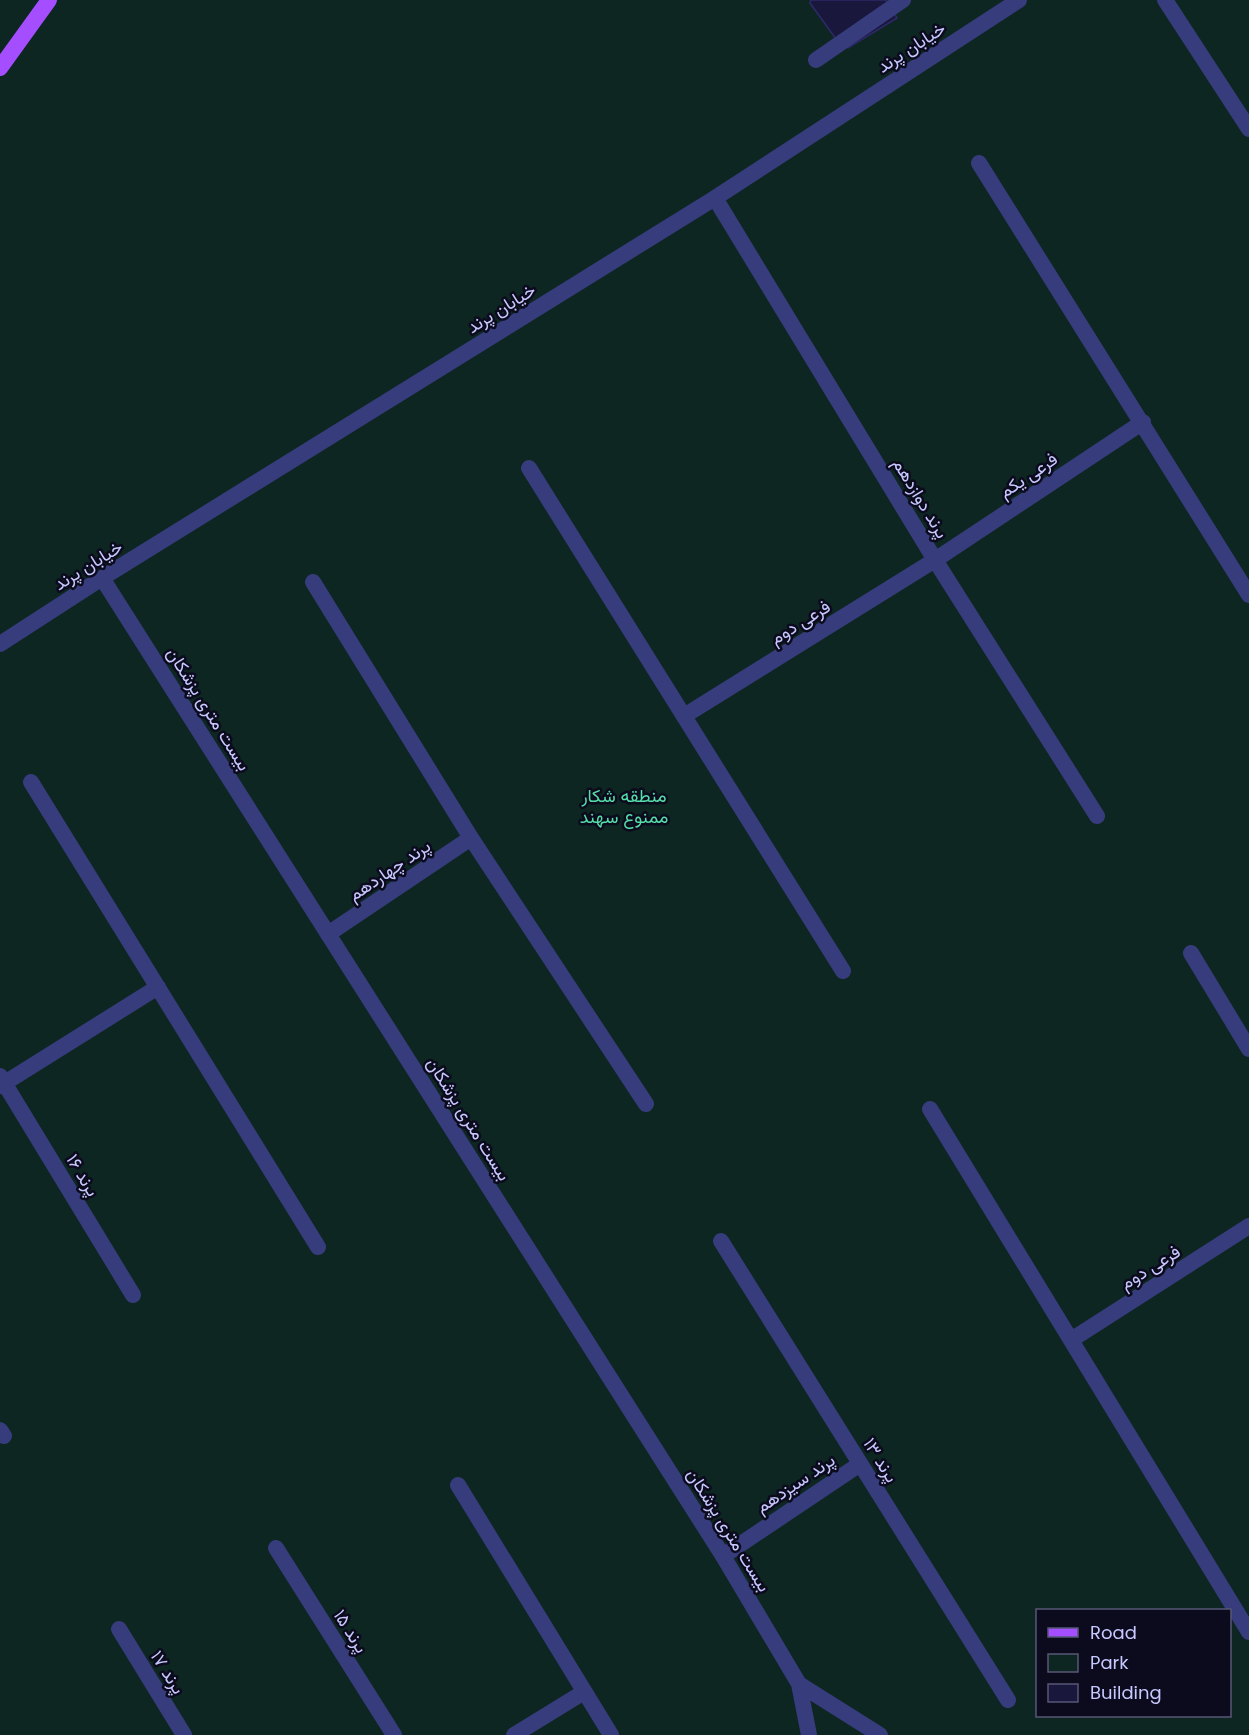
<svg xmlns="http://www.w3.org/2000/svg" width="1249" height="1735" viewBox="0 0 1249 1735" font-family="Poppins,Vazirmatn,sans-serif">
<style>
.green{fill:#0e2622;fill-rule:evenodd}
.building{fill:#1a173d;stroke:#2d296a;stroke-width:1.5}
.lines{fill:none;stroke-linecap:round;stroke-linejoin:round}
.minor{stroke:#363c7c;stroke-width:16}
.tertiary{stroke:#363c7c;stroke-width:16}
.primary{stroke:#a54eff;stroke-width:16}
.labels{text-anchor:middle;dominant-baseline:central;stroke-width:5;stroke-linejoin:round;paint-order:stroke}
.street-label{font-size:18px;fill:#c7c8ff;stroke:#0c0b1d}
.park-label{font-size:18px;fill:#54dea9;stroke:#0c0b1d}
</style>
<rect width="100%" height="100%" fill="#0c0b1d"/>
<path class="green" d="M0,0H1249V1735H0ZM1038,1610H1230V1716H1038Z"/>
<path class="building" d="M811,0H886L897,18L848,48L841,37L836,39L810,3Z"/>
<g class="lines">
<path class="minor" d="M1165,0L1249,129
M816,60L903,0
M979,163L1249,595
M715,198L935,560L1097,816
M529,468L843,971
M313,582L471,838L646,1104
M684,716L935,560L1143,422
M31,782L318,1247
M328,934L471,838
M1191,953L1249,1049
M0,1076L133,1295
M0,1086L158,987
M930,1109L1249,1632
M721,1241L1008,1700
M1071,1340L1249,1226
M0,1430L4,1436
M458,1485L611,1735
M276,1548L394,1735
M723,1556L860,1464
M119,1629L184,1735
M514,1735L584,1692"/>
<path class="tertiary" d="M102,578L723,1556L799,1684L809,1735
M0,644L102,578L715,198L1019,0
M799,1684L880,1735"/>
<path class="primary" d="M0,68L49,0"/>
</g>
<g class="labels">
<g class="street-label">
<text transform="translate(911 47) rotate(-33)">خیابان پرند</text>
<text transform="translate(501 308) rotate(-32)">خیابان پرند</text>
<text transform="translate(1028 475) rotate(-34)">فرعی یکم</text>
<text transform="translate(921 498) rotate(59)">پرند دوازدهم</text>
<text transform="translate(88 565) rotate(-32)">خیابان پرند</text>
<text transform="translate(800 622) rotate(-32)">فرعی دوم</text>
<text transform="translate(209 709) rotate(58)">بیست متری پزشکان</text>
<text transform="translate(389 870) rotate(-34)">پرند چهاردهم</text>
<text transform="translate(469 1119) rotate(58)">بیست متری پزشکان</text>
<text transform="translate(83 1175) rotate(59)">پرند ۱۶</text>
<text transform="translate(1150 1267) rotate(-32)">فرعی دوم</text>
<text transform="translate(881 1460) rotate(58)">پرند ۱۳</text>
<text transform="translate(795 1483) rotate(-34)">پرند سیزدهم</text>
<text transform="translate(729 1530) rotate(58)">بیست متری پزشکان</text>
<text transform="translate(351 1631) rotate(58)">پرند ۱۵</text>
<text transform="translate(168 1672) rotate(58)">پرند ۱۷</text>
</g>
<g class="park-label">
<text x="624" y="795">منطقه شکار<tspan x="624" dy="21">ممنوع سهند</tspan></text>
</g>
</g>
<rect x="1036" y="1609" width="195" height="108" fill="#0c0b1d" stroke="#575777" stroke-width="1.5"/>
<rect x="1048" y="1628" width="30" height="9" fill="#a54eff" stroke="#575777" stroke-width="1.5"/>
<text x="1090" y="1639" font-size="18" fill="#c7c8ff">Road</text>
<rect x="1048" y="1654" width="30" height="18" fill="#0e2622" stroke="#575777" stroke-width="1.5"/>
<text x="1090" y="1669" font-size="18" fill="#c7c8ff">Park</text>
<rect x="1048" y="1684" width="30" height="18" fill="#1a173d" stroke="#575777" stroke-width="1.5"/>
<text x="1090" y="1699" font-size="18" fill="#c7c8ff">Building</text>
</svg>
